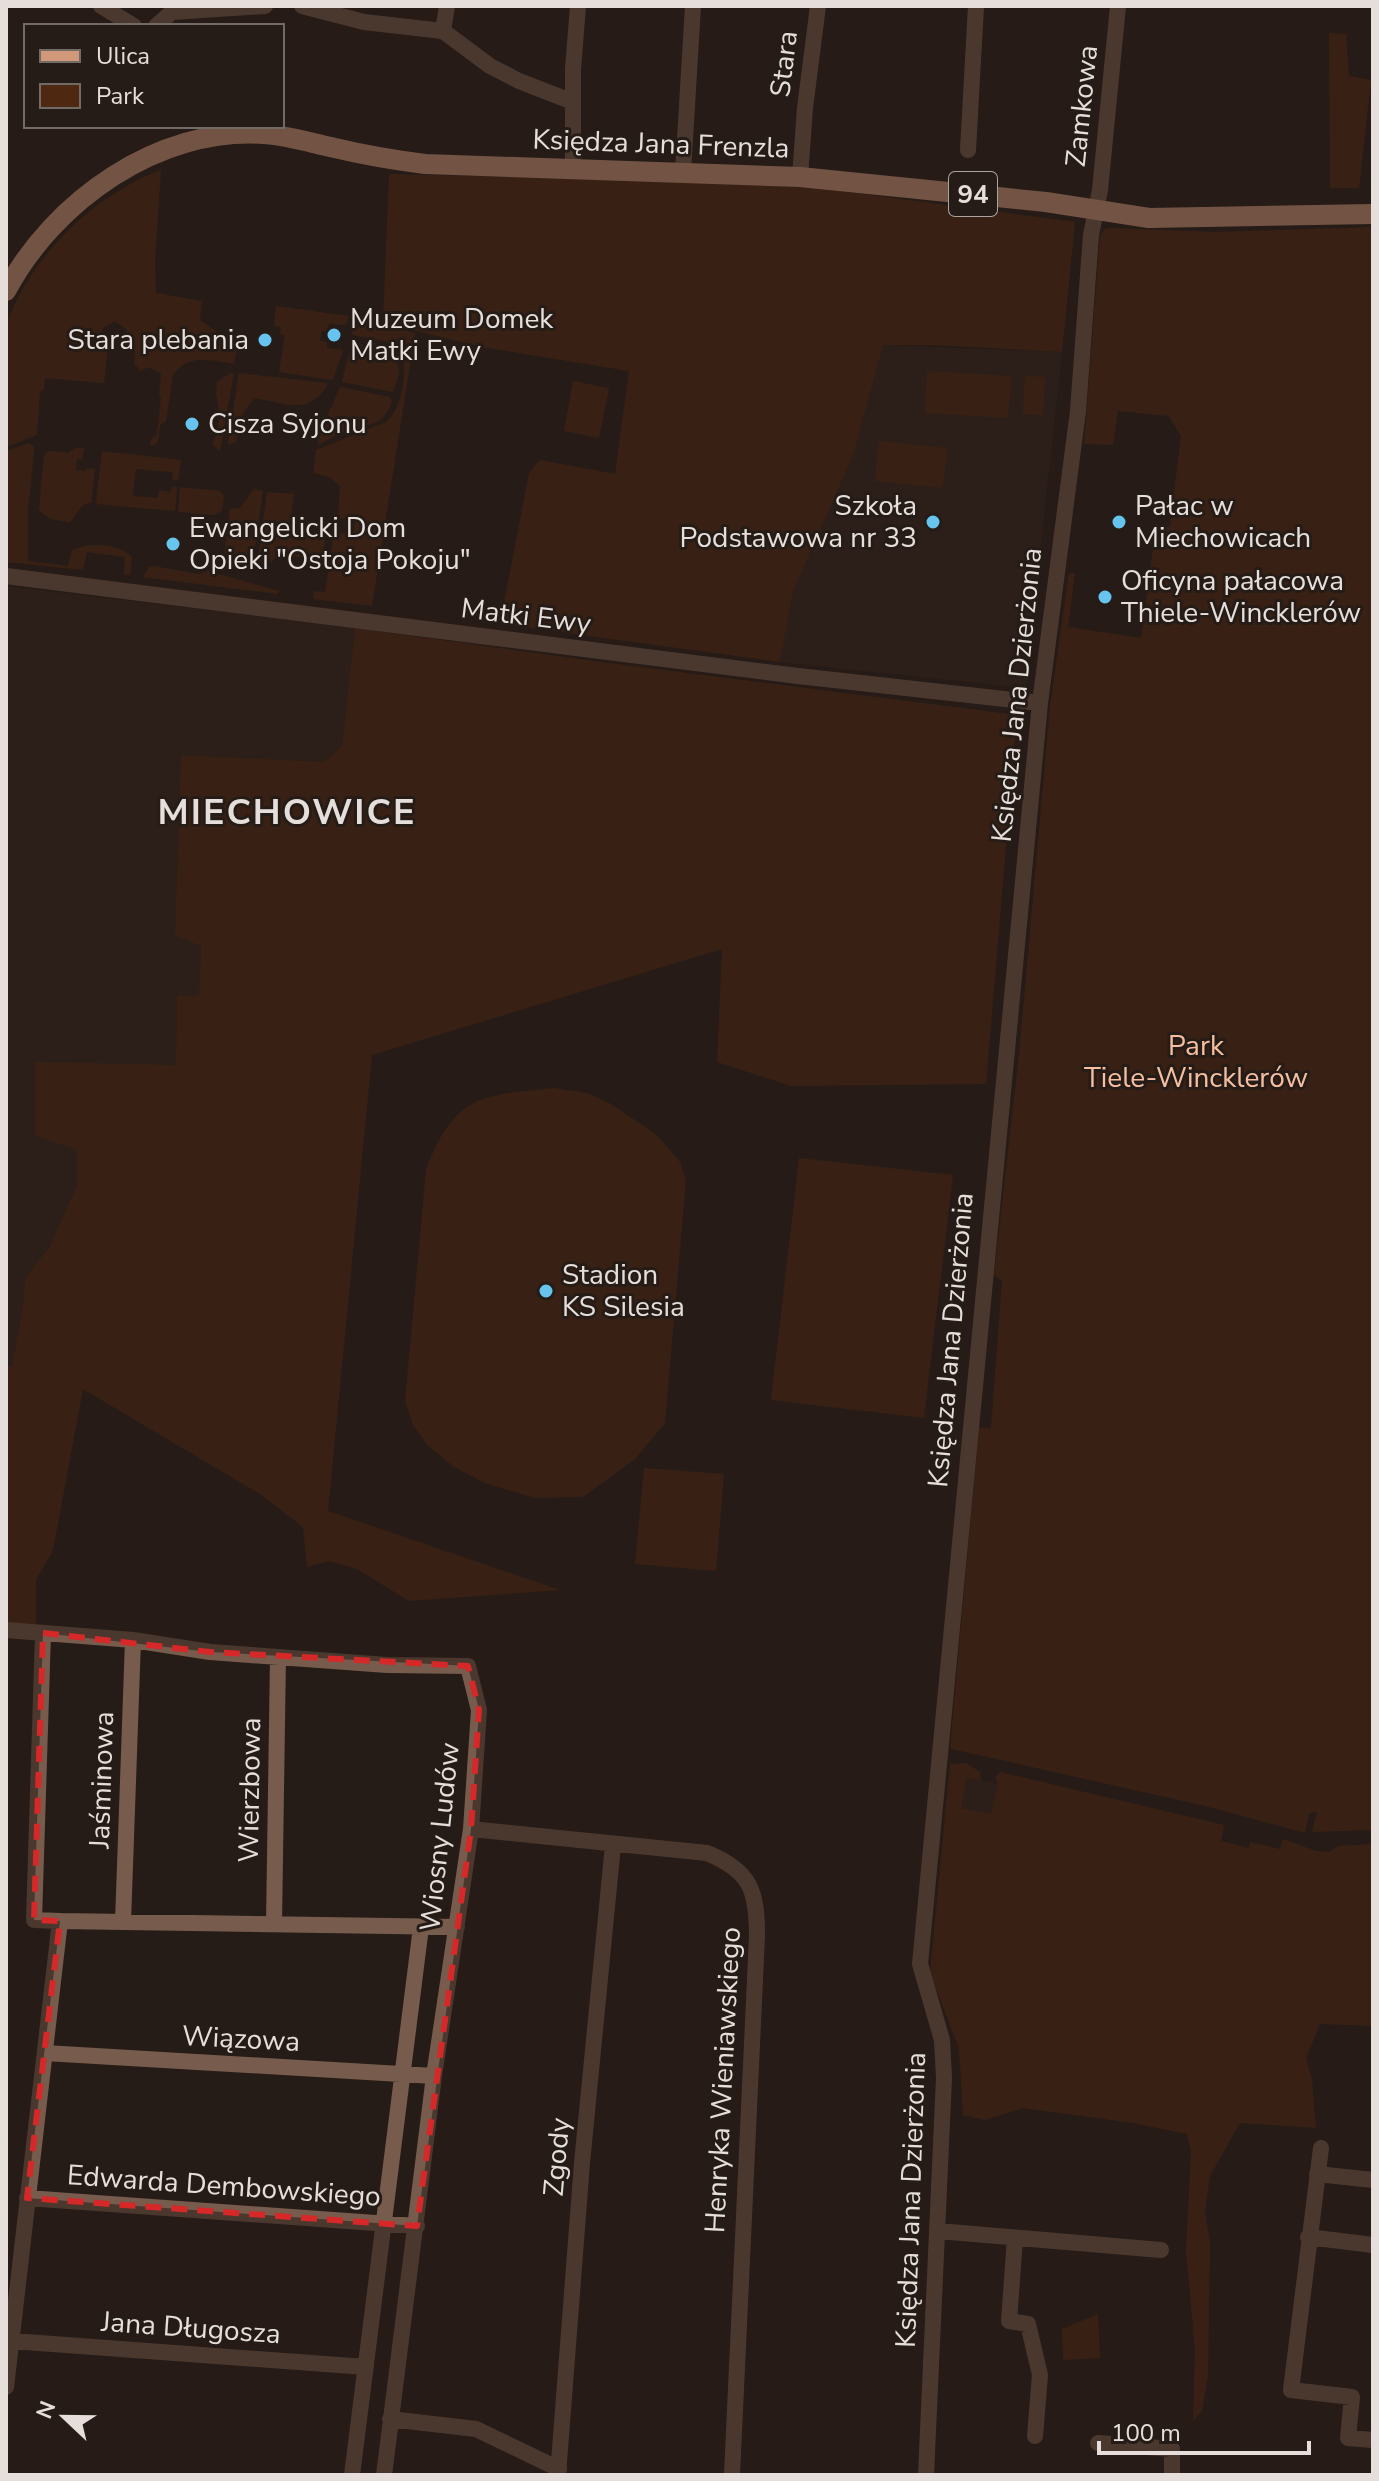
<svg xmlns="http://www.w3.org/2000/svg" width="1379" height="2481" viewBox="0 0 1379 2481" font-family="'Nunito Sans',sans-serif">
<style>
.built{fill:#33241b}
.green{fill:#4e2811}
.lines{fill:none;stroke-linecap:round;stroke-linejoin:round}
.street{stroke:#775c4d;stroke-width:16}
.primary{stroke:#d1997a;stroke-width:20}
.marked{fill:none;stroke:#d62828;stroke-width:6;stroke-dasharray:16 10;stroke-linejoin:round}
.poi-dot{fill:#66c4ef;stroke:#261c17;stroke-width:3}
.labels{text-anchor:middle;dominant-baseline:central;stroke-width:6;stroke-linejoin:round;paint-order:stroke}
.shield{fill:#261c17;stroke:#aca4a0;stroke-width:2}
.shield-label{font-size:26px;font-weight:bold;fill:#e5deda}
.street-label{font-size:28px;fill:#e5deda;stroke:#261c17}
.poi-label{font-size:28px;fill:#e5deda;stroke:#261c17;text-anchor:start}
.park-label{font-size:28px;fill:#f5bea1;stroke:#261c17}
.district-label{font-size:36px;font-weight:bold;letter-spacing:2px;fill:#e5deda;stroke:#261c17}
</style>
<rect width="100%" height="100%" fill="#261c17"/>
<path class="built" d="M883,345L1062,352L1025,688L780,662L793,591L854,453Z
M6,586L355,628L342,746L324,762L181,755L175,934L201,946L199,995L177,996L176,1065L77,1150V1185L50,1246L25,1278L23,1305L12,1366H6Z
M967,1778L998,1784L992,1814L961,1808Z"/>
<path class="green" d="M1329,33L1346,34L1349,76L1371,80L1359,188H1330Z
M161,170L155,260L156,293L202,301L200,320L237,346L234,364C212,360 187,353 173,375L166,421L160,425L158,442L150,446L151,439L157,435L161,397L159,396L161,374L149,367L141,371L134,364L135,348L126,342L127,330L115,321L103,328L101,342L108,348L104,383L45,378L44,389L40,392L37,435L6,447C6,408 2,367 6,329C7,319 13,309 17,300C45,243 102,192 161,170Z
M389,174L614,179L818,188L1075,222L1062,352L934,345H883L854,453L793,591L780,662L500,624L529,473L540,460L615,474L629,371L482,347L383,323Z
M1373,227V1830L1312,1832L1317,1812L1309,1813L1305,1833L1205,1806L952,1749L950,1747L979,1428H991L1002,1281L994,1275L1019,1055L1050,707L1069,573H1075L1068,627L1141,638L1156,526L1170,527L1181,436L1169,416L1118,411L1113,445L1084,444L1100,236L1105,229L1111,228L1213,232Z
M276,306L349,316L346,325L329,324L328,331H322L320,341L327,342V348L343,350L333,380L279,372L285,335L280,334L281,327L274,326Z
M354,318L415,333L372,606L313,599L314,591L325,592L334,533L353,535L355,521L338,518L340,487C332,477 325,475 313,473L316,450L386,422C404,406 409,366 399,344L352,335Z
M352,340L368,347L370,342L395,347L399,374L393,392L342,382Z
M927,371L1011,376L1008,418L925,413Z
M230,373H234L220,451L213,445L220,418L216,393L217,382Z
M239,373L326,383L327,386C307,416 285,403 254,398L243,414L236,443L228,444Z
M1025,376L1045,377L1043,415L1023,414Z
M573,381L609,388L599,438L564,431Z
M340,387L390,397L392,401C383,427 371,423 347,431C337,434 328,440 318,445L319,435Z
M879,441L947,448L943,488L875,481Z
M29,443L34,446V454L28,508V561L68,566L72,550C90,542 118,543 132,557L130,575L124,574L125,557L87,552L83,570L6,562V451Z
M76,448H84L82,460L77,459L76,470L86,471L87,468L95,469L91,503C80,502 77,515 70,522C57,521 47,520 39,509L44,456L48,451L68,453Z
M102,451L181,460L178,480H172L173,472L136,469L133,496L158,498L159,490L171,492L172,486L177,487L175,511L96,504Z
M180,487L220,491L224,496L222,511L213,515L178,512Z
M254,489L263,491L252,568L235,569L224,554L230,509L240,508Z
M267,492L294,494L289,530L326,535L322,559L279,555L265,568L257,567Z
M154,566L198,574L208,571L279,591L278,594L143,577L149,567Z
M355,628L601,662L1017,715L986,1084L791,1086L717,1062L722,949L372,1055L328,1511L560,1590L409,1601L357,1569L329,1561L307,1567L303,1527L260,1494L83,1389L53,1550L36,1580V1626L6,1624V1366H12L23,1305L25,1278L50,1246L77,1185V1150L35,1135V1062L176,1065L177,996L199,995L201,946L175,935L181,755L324,762L342,746Z
M554,1088L587,1093L611,1104L657,1135L680,1162L686,1180L665,1423L635,1459L583,1497L535,1498L485,1483L454,1467L427,1445L413,1425L405,1401L426,1170C455,1094 480,1096 554,1088Z
M799,1158L953,1175L924,1418L771,1400Z
M644,1468L724,1474L716,1571L635,1564Z
M966,1763L980,1772L981,1781L967,1778L961,1808L991,1814L998,1784L995,1778L1000,1772L1224,1825L1221,1841L1249,1848L1250,1842L1280,1849L1283,1839L1316,1851L1329,1852L1339,1846L1373,1844V2026L1320,2024L1306,2058L1312,2080L1316,2128L1240,2123L1210,2176L1205,2210L1210,2244L1208,2376L1202,2411L1193,2421L1195,2349L1186,2252L1191,2151L1187,2134L1133,2123L1023,2108L985,2120L963,2115L959,2048L930,1973L950,1764Z
M1098,2314L1100,2358L1063,2360L1062,2329Z"/>
<g class="lines">
<path class="street" d="M101,6L134,26
M302,6L364,22L443,31L490,66L519,81L573,102
M156,26L172,12L265,6
M443,31L447,6
M968,150L976,6
M573,168V69L578,6
M683,172L693,6
M800,177L805,108L818,6
M6,576L798,676L1040,703
M6,1630L133,1640L210,1652L387,1665L468,1666L479,1710L471,1829L434,2076L384,2475
M471,1829L707,1853C751,1871 757,1891 757,1936L732,2475
M60,1921L457,1927
M123,1922L133,1640
M274,1924L278,1657
M45,2053L434,2076
M1321,2148L1291,2390L1352,2397L1348,2438L1373,2440
M1317,2174L1373,2180
M27,2198L417,2226
M938,2231L1161,2250
M1308,2237L1373,2245
M1015,2238L1009,2321L1028,2324L1040,2375L1035,2436
M12,2341L366,2367
M6,2387L60,1921L34,1920L43,1633
M390,2419L476,2429L559,2469
M1098,2443L1172,2449V2475
M352,2475L421,1927
M558,2475L582,2163L613,1845
M926,2475L944,2078L942,2040L920,1964L1040,703L1078,411L1091,235L1100,190L1118,6"/>
<path class="primary" d="M6,291C54,201 158,127 263,134C287,135 311,143 335,148C364,155 394,160 425,164L800,177L1046,202L1149,218L1373,214"/>
</g>
<path d="M0 0H1379V2481H0ZM43,1633L210,1652L468,1666L479,1710L471,1829L417,2226L27,2198L60,1921L34,1920Z" fill="#261c17" fill-opacity=".55" fill-rule="evenodd"/>
<path class="marked" d="M43,1633L210,1652L468,1666L479,1710L471,1829L417,2226L27,2198L60,1921L34,1920Z"/>
<g class="poi-dot">
<circle cx="334" cy="335" r="8"/>
<circle cx="265" cy="340" r="8"/>
<circle cx="192" cy="424" r="8"/>
<circle cx="933" cy="522" r="8"/>
<circle cx="1119" cy="522" r="8"/>
<circle cx="173" cy="544" r="8"/>
<circle cx="1105" cy="597" r="8"/>
<circle cx="546" cy="1291" r="8"/>
</g>
<g class="labels">
<rect class="shield" x="949" y="172" width="48" height="44" rx="6"/>
<g class="shield-label">
<text x="973" y="194">94</text>
</g>
<g class="street-label">
<text transform="translate(784 64) rotate(-83)">Stara</text>
<text transform="translate(1082 106) rotate(-84)">Zamkowa</text>
<text transform="translate(661 144) rotate(2)">Księdza Jana Frenzla</text>
<text transform="translate(526 616) rotate(7)">Matki Ewy</text>
<text transform="translate(1017 695) rotate(-84)">Księdza Jana Dzierżonia</text>
<text transform="translate(951 1340) rotate(-85)">Księdza Jana Dzierżonia</text>
<text transform="translate(102 1780) rotate(-88)">Jaśminowa</text>
<text transform="translate(250 1790) rotate(-89)">Wierzbowa</text>
<text transform="translate(440 1837) rotate(-84)">Wiosny Ludów</text>
<text transform="translate(241 2039) rotate(3)">Wiązowa</text>
<text transform="translate(723 2080) rotate(-87)">Henryka Wieniawskiego</text>
<text transform="translate(557 2157) rotate(-85)">Zgody</text>
<text transform="translate(224 2186) rotate(4)">Edwarda Dembowskiego</text>
<text transform="translate(911 2200) rotate(-88)">Księdza Jana Dzierżonia</text>
<text transform="translate(191 2328) rotate(4)">Jana Długosza</text>
</g>
<g class="poi-label">
<text x="350" y="319">Muzeum Domek<tspan x="350" dy="32">Matki Ewy</tspan></text>
<text x="249" y="340" text-anchor="end">Stara plebania</text>
<text x="208" y="424">Cisza Syjonu</text>
<text x="917" y="506" text-anchor="end">Szkoła<tspan x="917" dy="32">Podstawowa nr 33</tspan></text>
<text x="1135" y="506">Pałac w<tspan x="1135" dy="32">Miechowicach</tspan></text>
<text x="189" y="528">Ewangelicki Dom<tspan x="189" dy="32">Opieki "Ostoja Pokoju"</tspan></text>
<text x="1121" y="581">Oficyna pałacowa<tspan x="1121" dy="32">Thiele-Wincklerów</tspan></text>
<text x="562" y="1275">Stadion<tspan x="562" dy="32">KS Silesia</tspan></text>
</g>
<g class="park-label">
<text x="1196" y="1046">Park<tspan x="1196" dy="32">Tiele-Wincklerów</tspan></text>
</g>
<g class="district-label">
<text x="287" y="812">MIECHOWICE</text>
</g>
</g>
<rect width="1379" height="2481" fill="none" stroke="#e5deda" stroke-width="16"/>
<rect x="24" y="24" width="260" height="104" fill="#261c17" stroke="#726a65" stroke-width="2"/>
<rect x="40" y="50" width="40" height="12" fill="#d1997a" stroke="#726a65" stroke-width="2"/>
<text x="96" y="64" font-size="24" fill="#e5deda">Ulica</text>
<rect x="40" y="84" width="40" height="24" fill="#4e2811" stroke="#726a65" stroke-width="2"/>
<text x="96" y="104" font-size="24" fill="#e5deda">Park</text>
<g transform="translate(64 2417) rotate(292)" stroke="#261c17" stroke-width="6" paint-order="stroke">
<path d="M0-6L14 30L0 20L-14 30Z" fill="#e5deda"/>
<text y="-12" font-size="22" font-weight="bold" text-anchor="middle" fill="#e5deda">N</text>
</g>
<path d="M1099 2441v12h210v-12" fill="none" stroke="#e5deda" stroke-width="4"/>
<text x="1111" y="2441" font-size="24" fill="#e5deda" stroke="#261c17" stroke-width="6" paint-order="stroke">100 m</text>
</svg>
